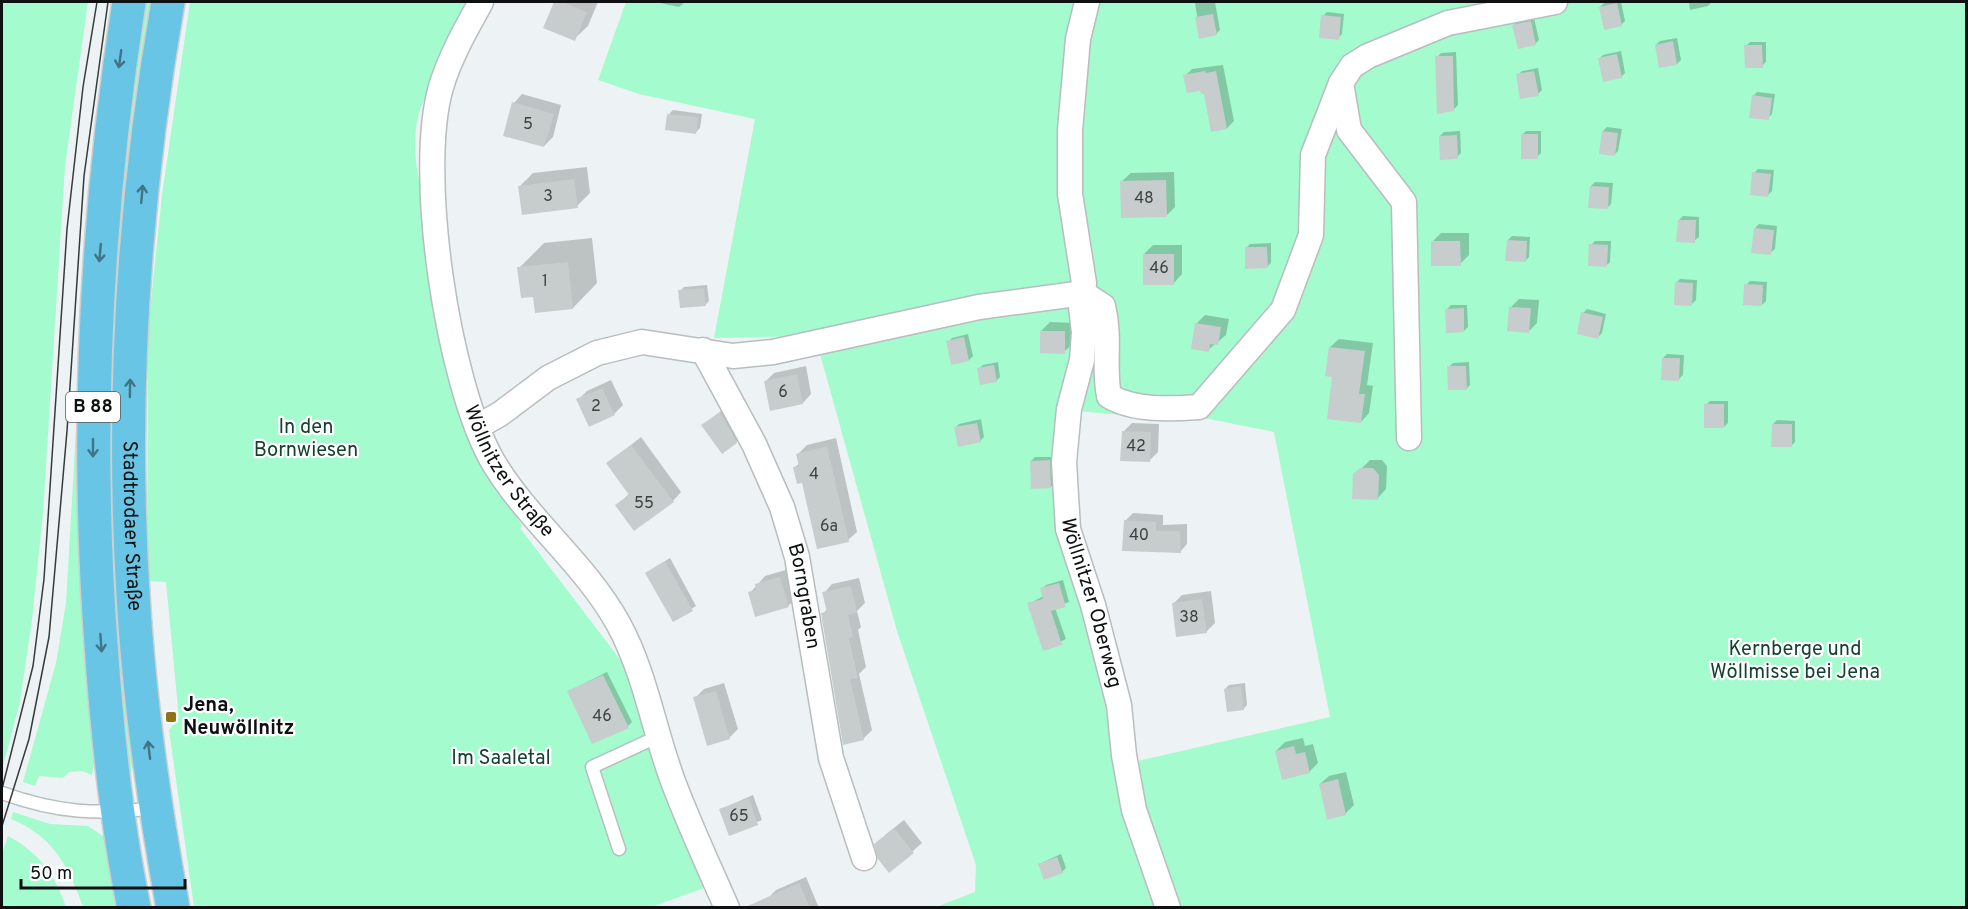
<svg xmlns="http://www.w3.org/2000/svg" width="1968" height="909" viewBox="0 0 1968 909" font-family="Overpass,sans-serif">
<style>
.green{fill:#a3fbce;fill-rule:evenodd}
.shadow{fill:#0003}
.building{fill:#c7cdcc}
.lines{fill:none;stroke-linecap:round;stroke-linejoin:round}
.lane-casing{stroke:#b8bdbe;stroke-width:15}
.street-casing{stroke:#b8bdbe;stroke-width:27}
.primary-casing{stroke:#cfcfcf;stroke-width:36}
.lane{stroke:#fff;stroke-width:12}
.street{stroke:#fff;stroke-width:24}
.primary{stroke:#69c5e5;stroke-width:33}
.tram{stroke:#373a3b;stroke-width:1.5}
.oneway{stroke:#407486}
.poi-dot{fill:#8f7419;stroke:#fff;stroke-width:2}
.labels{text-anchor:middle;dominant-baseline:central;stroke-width:4.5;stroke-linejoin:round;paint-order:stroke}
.number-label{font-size:16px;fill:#3c3f40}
.shield{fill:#fff;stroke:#565858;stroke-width:1.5}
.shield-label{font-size:18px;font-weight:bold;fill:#0e1011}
.park-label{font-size:20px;fill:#13432f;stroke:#fff}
.street-label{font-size:20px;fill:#0e1011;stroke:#fff}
.poi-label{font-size:20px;font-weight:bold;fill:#0e1011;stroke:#fff;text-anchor:start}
</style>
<rect width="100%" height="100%" fill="#edf3f4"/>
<path class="green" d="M2,2H88L65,166L43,513L32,620L20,702L2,770Z
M146,2H158L131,781L127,779L109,586L111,288L130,96Z
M190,2H472L451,44L433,255L505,495L522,526L520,528L625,666L704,888L649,908L194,907L169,730L179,718L166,582L147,581L148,330L162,195ZM426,96L419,157L420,184C413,156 412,121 426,96Z
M626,2H1966V907H936L975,892L976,865L897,631L815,336L714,338L755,119L639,94L598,80ZM1065,410L1170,419L1194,416L1274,432L1330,717L1116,766L1112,702L1058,450Z
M81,344L95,756L92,775L82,771L69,772L63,778L39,776L35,786L23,782L56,663L66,603Z
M13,812L50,824L88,826L106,838L120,907H83C69,867 52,835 11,819Z
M8,836C39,853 55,874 66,907H2V854Z"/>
<path class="shadow" d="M557,2H598L588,26L574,39L545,27Z
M655,2H685L679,7Z
M1195,2H1215L1220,30L1216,34L1200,37Z
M1621,2L1625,21L1621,25L1600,7L1604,3Z
M1689,2H1712L1708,6L1690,10Z
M1327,12L1344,14L1342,34L1338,38L1323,16Z
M1534,18L1539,40L1535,44L1514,25L1518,21Z
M1677,38L1681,60L1677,64L1656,45L1660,41Z
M1750,42H1766V62L1762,66L1746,46Z
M1621,51L1625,73L1621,77L1599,59L1603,55Z
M1456,52L1458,105L1454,109L1437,57L1441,53Z
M1223,65L1234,121L1227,128L1212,130L1205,92L1185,76L1192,69Z
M1538,68L1542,90L1538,94L1518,75L1522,71Z
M1757,92L1775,94L1772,114L1768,118L1753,96Z
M522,94L561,105L553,137L544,146L514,103Z
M673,110L702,114L700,128L696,132L669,114Z
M1607,127L1622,129L1618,151L1614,155L1603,131Z
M1460,131L1461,153L1457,157L1440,136L1444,132Z
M1526,131H1541V153L1537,157L1522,135Z
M587,167L590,193L577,206L519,187L533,173Z
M1758,169L1774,170L1772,191L1768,195L1754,173Z
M1174,172L1175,207L1166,216L1122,181L1131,173Z
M1595,182L1613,183L1611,204L1607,208L1591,186Z
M1683,216L1699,217V237L1694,241L1679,220Z
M1759,224L1777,226L1775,249L1770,253L1755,228Z
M1441,233H1469V255L1460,264L1432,242Z
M1512,236L1530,237L1529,257L1525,261L1508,240Z
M592,238L597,283L573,308L534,295L519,268L544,243Z
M1595,241H1611L1610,262L1606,266L1591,245Z
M1271,243V263L1267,267L1246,248L1250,244Z
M1153,245H1182V274L1174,283L1144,254Z
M1680,279L1697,280L1696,300L1692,304L1676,283Z
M1750,281L1767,282L1766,301L1762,305L1746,285Z
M707,285L709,301L705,305L680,291L684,287Z
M1519,299L1539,300L1537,323L1528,332L1510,308Z
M1451,305H1467L1468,327L1464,331L1447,309Z
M1587,309L1606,314L1602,333L1598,337L1583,313Z
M1205,315L1229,319L1226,335L1208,350L1196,324Z
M1050,322L1073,323V343L1064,352L1041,331Z
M968,334L973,356L969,360L948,342L952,338Z
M1339,339L1373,343L1367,385L1373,386L1369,413L1361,422L1334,376L1330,347Z
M1667,354L1684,355L1683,375L1679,379L1663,358Z
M998,362L1000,377L996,381L979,369L983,365Z
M1469,362L1470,385L1466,389L1449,367L1453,363Z
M806,366L811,394L803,403L765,382L774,373Z
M611,380L623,405L614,414L578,400L587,391Z
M1710,401H1728V423L1724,427L1706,405Z
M730,404L745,433L736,442L703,425Z
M981,419L984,437L980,441L955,428L959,424Z
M1777,420L1795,421V442L1791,446L1773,424Z
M1132,423L1159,424L1158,452L1149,461L1123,432Z
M641,437L681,492L673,501L617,505L630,493L608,463Z
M836,438L857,532L848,540L795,467L800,463L798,454L807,445Z
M1035,457H1053L1055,483L1051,487L1031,461Z
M1370,460H1382L1387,466L1386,489L1378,498L1355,475Z
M1133,513L1163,515V525L1187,524V544L1180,552L1125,521Z
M670,558L696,606L674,620L646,573Z
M789,569L797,597L788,606L750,593L765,576Z
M859,578L865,603L857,611L861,627L858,630L866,667L859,674L872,730L863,739L823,614L827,609L824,593L832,584Z
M1063,580L1069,602L1055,608L1066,639L1044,649L1028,604L1044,596L1042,589L1046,585Z
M1211,591L1215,623L1206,632L1173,604L1182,595Z
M607,672L632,722L628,726L569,691Z
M724,683L738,729L729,738L695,698L704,689Z
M1245,683L1247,705L1243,709L1225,689L1229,685Z
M1303,738L1305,746L1313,744L1318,763L1309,772L1276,751L1285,742Z
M1346,772L1354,805L1345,814L1320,784L1329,776Z
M753,795L762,820L730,834L721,809Z
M904,820L922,843L890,871L885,835Z
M1061,854L1066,868L1062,872L1039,864Z
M806,877L819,908H774L769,897L776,890Z"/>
<path class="building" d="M554,2H562L587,12L575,41L543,28Z
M1617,3L1622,26L1604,30L1599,7Z
M1213,14L1217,35L1199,39L1195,17Z
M1321,15L1341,17L1339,40L1319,38Z
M1531,21L1536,45L1518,49L1512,25Z
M1673,41L1677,65L1659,68L1655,45Z
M1744,45H1762L1763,68H1745Z
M1617,54L1622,78L1603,82L1598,58Z
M1435,56H1453L1454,111L1437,114Z
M1205,71L1206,73L1216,71L1227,129L1211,132L1204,94H1201L1200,91L1187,93L1183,75Z
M1534,71L1539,96L1520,99L1516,74Z
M1752,95L1772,98L1769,120L1749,118Z
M512,102L554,114L544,147L503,136Z
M667,114L698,117L696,134L665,130Z
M1602,131L1618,133L1615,156L1599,154Z
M1521,134H1538V159H1521Z
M1457,135L1458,159L1440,160L1439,136Z
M1752,172L1771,174L1768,197L1750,195Z
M574,179L578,208L522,215L518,186Z
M1166,180L1167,217L1121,218L1120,181Z
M1590,186L1609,187L1608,209L1588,208Z
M1678,220H1696L1695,243L1676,242Z
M1754,228L1774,230L1771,255L1751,253Z
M1507,240L1527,241L1526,262L1505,261Z
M1431,241H1460L1461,266H1431Z
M1589,244L1608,245L1607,267L1588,266Z
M1245,247H1267L1268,268L1245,269Z
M1143,254H1174V285H1143Z
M568,262L573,309L535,313L533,297L521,298L517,267Z
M1675,282L1693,283L1692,306L1674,305Z
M1744,284L1763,285L1762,306L1743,305Z
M704,288L706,306L680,308L678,290Z
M1509,307L1531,308L1529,333L1507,331Z
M1464,308V332L1446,333L1445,309Z
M1581,312L1603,317L1598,339L1577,334Z
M1195,323L1221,327L1218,345L1210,344L1209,352L1191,349Z
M1040,331H1065V354L1040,353Z
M964,337L969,361L951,365L946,341Z
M1329,347L1365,351L1359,394H1365L1361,423L1327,419L1332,377L1325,376Z
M1662,358H1680L1679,381L1661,380Z
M994,365L997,382L980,385L977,368Z
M1447,366H1466L1467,390H1448Z
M797,374L803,404L770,411L764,381Z
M602,388L615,415L589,427L576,399Z
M1704,404H1724V428H1704Z
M720,412L737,443L722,454L701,425Z
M977,423L981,442L958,447L954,427Z
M1772,424H1792V447H1771Z
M1122,431L1151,432L1150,462L1120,461Z
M631,445L674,502L634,531L615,505L629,495L606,463Z
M827,446L849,542L817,549L802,483L797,484L793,467L799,466L796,454Z
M1050,460L1051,488L1031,489L1030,461Z
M1360,468H1373L1379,475L1378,500L1352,499L1353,474Z
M1124,520L1156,522V531H1180L1181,553L1122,551Z
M665,561L693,611L673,622L645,573Z
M780,577L789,607L755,617L748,592L756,590L755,584Z
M1059,583L1066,607L1051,611L1062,645L1043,651L1027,603L1043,599L1040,588Z
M851,586L857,613L848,615L853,637L849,638L858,678L850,679L864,740L843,745L821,613L827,612L822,592Z
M1202,599L1207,633L1176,637L1172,603Z
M603,675L629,728L592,744L567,691Z
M1241,686L1244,710L1227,712L1224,689Z
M716,691L730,739L707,746L693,697Z
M1294,746L1296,754L1305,752L1310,773L1282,780L1275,751Z
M1338,779L1346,815L1327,820L1319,784Z
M749,798L758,825L729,836L719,809Z
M894,828L914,853L889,873L878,859L874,844Z
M1057,857L1063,873L1044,880L1038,864Z
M799,883L810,908H743Z"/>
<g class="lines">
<g class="lane-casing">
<path id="lane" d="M2,793C58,813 97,815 156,808
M619,849L592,767L659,736"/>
</g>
<g class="street-casing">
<g id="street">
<path id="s1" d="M481,2C466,29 450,57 441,87C416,173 448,382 492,460C527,520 586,564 619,625C646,675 654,732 674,784C690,826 709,867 727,908"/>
<path id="s2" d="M1087,2L1078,39L1070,130V194L1084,283L1081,307L1084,332L1082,360L1069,409L1064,462L1068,529L1093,605L1119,705L1124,755L1134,810L1168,908"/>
<path d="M1341,83L1349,130L1404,202L1409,438"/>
<path id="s3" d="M703,350L754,444L782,507L797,557L831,758L864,858"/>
<path d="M477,427L500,414L548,378L597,353L642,342L733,356L773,352L979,307L1083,293L1103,306C1111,339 1103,366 1109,396C1134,411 1171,409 1199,407L1283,310L1311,235L1313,155L1341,83L1352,66L1368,56L1448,23L1555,2"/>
</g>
</g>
<g class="primary-casing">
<g id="primary">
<path d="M129,2C96,215 85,429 101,644C107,732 116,821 134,908"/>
<path id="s4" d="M168,2C134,196 121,397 133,594C139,699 154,804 173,908"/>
</g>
</g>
<use href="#lane" class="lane"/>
<use href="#street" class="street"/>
<use href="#primary" class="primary"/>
<path class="tram" d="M2,789L33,666L44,579L67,229L83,87L97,2
M2,826L29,739L49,637L67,431L84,176L108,2"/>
</g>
<defs><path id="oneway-shaft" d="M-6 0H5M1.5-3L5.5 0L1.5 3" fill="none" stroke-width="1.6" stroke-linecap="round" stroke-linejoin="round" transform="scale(1.5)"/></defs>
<g class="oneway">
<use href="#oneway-shaft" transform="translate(120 59) rotate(98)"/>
<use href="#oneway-shaft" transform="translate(142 194) rotate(-85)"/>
<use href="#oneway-shaft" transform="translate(100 253) rotate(95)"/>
<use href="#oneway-shaft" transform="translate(130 388) rotate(-89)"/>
<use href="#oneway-shaft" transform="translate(93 448) rotate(90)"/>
<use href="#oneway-shaft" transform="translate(101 643) rotate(86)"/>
<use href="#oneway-shaft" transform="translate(149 750) rotate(-97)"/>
</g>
<rect class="poi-dot" x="165" y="711" width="12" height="12" rx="3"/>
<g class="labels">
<g class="number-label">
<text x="528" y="125">5</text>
<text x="548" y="197">3</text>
<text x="1144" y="199">48</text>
<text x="1159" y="269">46</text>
<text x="545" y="282">1</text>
<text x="783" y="393">6</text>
<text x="596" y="407">2</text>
<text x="1136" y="447">42</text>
<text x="814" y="475">4</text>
<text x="644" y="504">55</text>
<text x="829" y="527">6a</text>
<text x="1139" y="536">40</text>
<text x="1189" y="618">38</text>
<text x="602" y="717">46</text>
<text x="739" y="817">65</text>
</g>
<rect class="shield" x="66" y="392" width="54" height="30" rx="4.5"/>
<g class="shield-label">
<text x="93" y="407">B 88</text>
</g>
<g class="park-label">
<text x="306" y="428">In den<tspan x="306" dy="23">Bornwiesen</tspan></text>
<text x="1795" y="650">Kernberge und<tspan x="1795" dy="23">Wöllmisse bei Jena</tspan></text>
<text x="501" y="759">Im Saaletal</text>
</g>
<g class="street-label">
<text stroke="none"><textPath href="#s1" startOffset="494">Wöllnitzer Straße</textPath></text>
<text stroke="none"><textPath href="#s4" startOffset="526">Stadtrodaer Straße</textPath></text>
<text stroke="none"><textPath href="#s3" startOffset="268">Borngraben</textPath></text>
<text stroke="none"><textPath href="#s2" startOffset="609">Wöllnitzer Oberweg</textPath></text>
</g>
<g class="poi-label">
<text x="183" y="706">Jena,<tspan x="183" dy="23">Neuwöllnitz</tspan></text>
</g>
</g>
<rect width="1968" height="909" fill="none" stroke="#0e1011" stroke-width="6"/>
<path d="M21 879v9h164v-9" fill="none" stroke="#0e1011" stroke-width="3"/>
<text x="30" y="879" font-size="18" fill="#0e1011" stroke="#ffffff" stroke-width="4.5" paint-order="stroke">50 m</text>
</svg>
